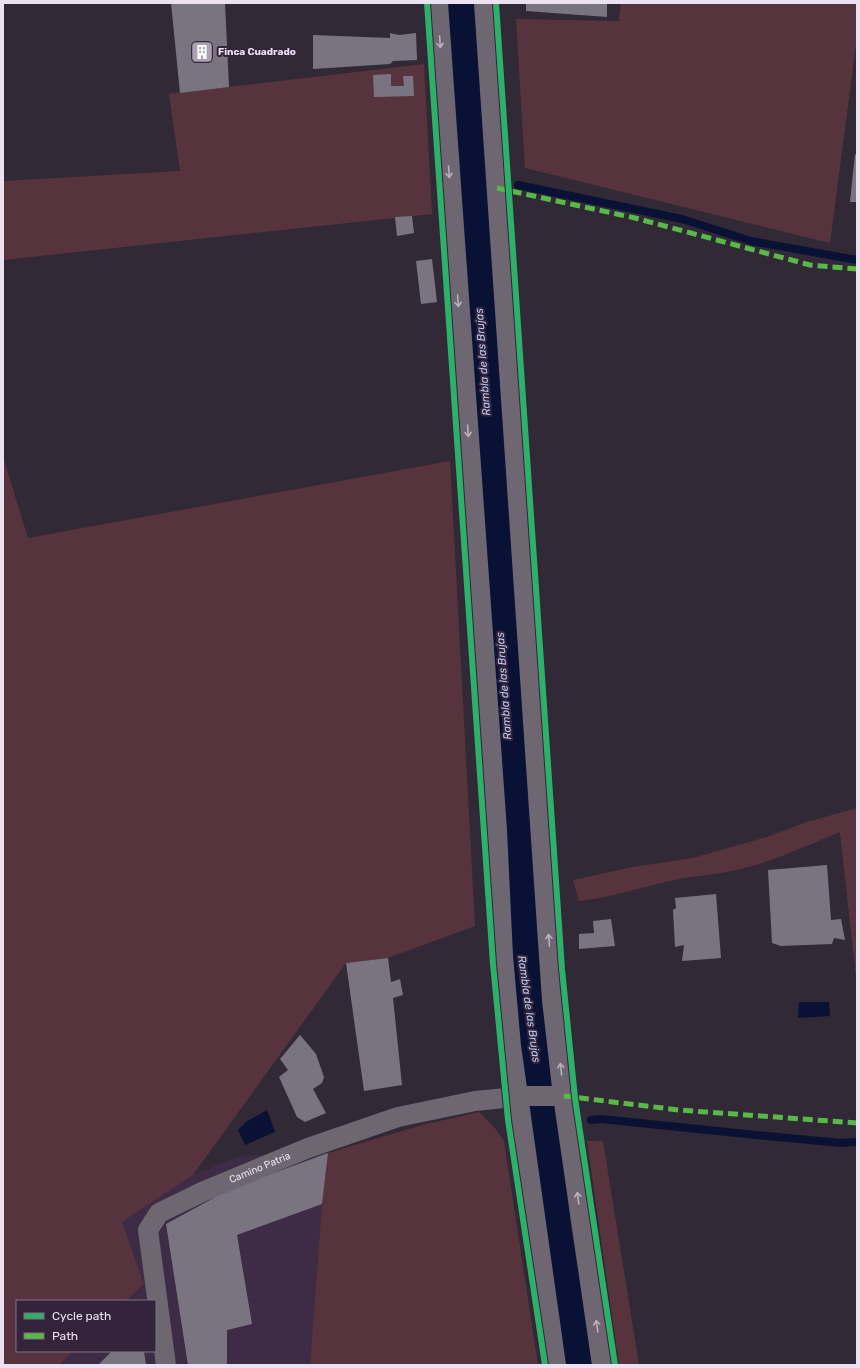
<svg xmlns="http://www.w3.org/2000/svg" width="860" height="1368" viewBox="0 0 860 1368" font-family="Rubik,sans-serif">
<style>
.built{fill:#3e2b46}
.green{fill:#57343d}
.water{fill:#091134}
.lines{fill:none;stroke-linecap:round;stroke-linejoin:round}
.stream{stroke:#091134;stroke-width:8}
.building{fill:#7a7481}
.street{stroke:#6e6671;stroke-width:20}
.secondary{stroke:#6e6671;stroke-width:22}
.quiet{stroke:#58b947;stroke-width:5;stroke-dasharray:10 5;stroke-linecap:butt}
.cycleway-casing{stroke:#34243b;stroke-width:8}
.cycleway{stroke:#2db169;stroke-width:6}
.oneway{stroke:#bab0be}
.labels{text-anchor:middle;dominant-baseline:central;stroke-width:4;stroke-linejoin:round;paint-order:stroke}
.poi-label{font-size:10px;font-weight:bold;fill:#ece1f1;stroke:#34243b;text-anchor:start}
.street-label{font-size:10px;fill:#ece1f1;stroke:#34243b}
.water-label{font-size:11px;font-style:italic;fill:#b7cbf5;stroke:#34243b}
</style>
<rect width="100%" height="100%" fill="#322936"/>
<path class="built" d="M328,1153L322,1204L310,1365H59L73,1351H155V1301H126L144,1284L122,1222L193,1175L244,1155Z"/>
<path class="green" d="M621,3H857V37L830,243L525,168L516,19L619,21Z
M424,64L432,214L3,260V181L180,171L169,94Z
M3,457L28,538L450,461L475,926L388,958L346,963L193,1175L122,1222L144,1284L126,1301H17V1351H73L59,1365H3Z
M857,808V987L840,832C811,844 783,857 752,866C723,875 694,875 665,882C636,889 609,898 579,901L573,880L633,867L693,858L767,837L807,822Z
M479,1112L494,1127L504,1141L538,1365H310L322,1204L328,1153L422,1125Z
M587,1141H603L639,1365H619Z"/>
<path class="water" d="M444,3H475L563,1153L571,1226L594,1365H563L520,1055Z
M799,1002H829L830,1016L798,1018Z
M267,1110L275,1132L245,1145L238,1130L246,1122Z"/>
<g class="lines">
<path class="stream" d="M518,185L682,219L751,241L857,260
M591,1120L601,1119L756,1135L841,1143L857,1142"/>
</g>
<path class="building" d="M171,3H225L229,87L180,93Z
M526,3H607V17L526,11Z
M390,33L399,35L416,33L417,60L393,61L390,64L313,69V35L390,38Z
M391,74V86H404L403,76H413L414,96L374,97L373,75Z
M855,154L857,155V202H850Z
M412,216L414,233L397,236L395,217Z
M432,259L437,302L421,304L416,261Z
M827,865L831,920L841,919L845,940L834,938L832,944L781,946L772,943L768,870Z
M716,894L721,958L682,961L684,945L675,947L673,910L676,908L675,898Z
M611,919L615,946L579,949V934L594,933L593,921Z
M388,958L391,982L400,979L403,995L393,998L402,1085L364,1091L346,963Z
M300,1035L316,1054L324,1077L322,1083L313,1089L326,1113L305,1122L297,1117L279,1077L288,1070L280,1059Z
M328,1153L322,1204L237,1235L252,1324L227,1330V1365H188L166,1224L230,1189Z
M112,1351H144L146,1365H98Z"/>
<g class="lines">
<path class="street" id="s1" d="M166,1365L148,1230L159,1213L202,1192L308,1148L398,1117L475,1101L526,1096H564"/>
<path class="secondary" d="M437,3L496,830L502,956L510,1046L555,1365
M485,3L553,1000L564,1096L603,1365"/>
<path class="quiet" d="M497,188L635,218L810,265L857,269
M564,1096L679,1110L857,1123"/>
<g class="cycleway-casing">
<path id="cycleway" d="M427,3L493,964L508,1120L545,1365
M496,3L562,969L575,1098L615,1365"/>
</g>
<use href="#cycleway" class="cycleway"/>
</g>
<defs><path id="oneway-shaft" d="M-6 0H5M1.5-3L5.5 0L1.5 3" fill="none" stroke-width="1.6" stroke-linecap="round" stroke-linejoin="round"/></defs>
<g class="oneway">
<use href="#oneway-shaft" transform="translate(440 42) rotate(86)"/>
<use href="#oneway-shaft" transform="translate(449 172) rotate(86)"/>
<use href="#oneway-shaft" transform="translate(458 301) rotate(86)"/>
<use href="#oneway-shaft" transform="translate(468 431) rotate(86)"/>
<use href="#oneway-shaft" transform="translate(549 940) rotate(-94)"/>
<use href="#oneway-shaft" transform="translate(561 1069) rotate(-96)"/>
<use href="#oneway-shaft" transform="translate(578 1198) rotate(-98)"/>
<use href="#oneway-shaft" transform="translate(597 1326) rotate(-99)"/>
</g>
<defs>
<g id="building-square" transform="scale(1.15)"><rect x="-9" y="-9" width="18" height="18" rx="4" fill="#aba1b0" stroke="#34243b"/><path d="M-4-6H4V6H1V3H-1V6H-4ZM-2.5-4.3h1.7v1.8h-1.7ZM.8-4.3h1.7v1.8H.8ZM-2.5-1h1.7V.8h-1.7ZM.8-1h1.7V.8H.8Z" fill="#fff"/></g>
</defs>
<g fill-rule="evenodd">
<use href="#building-square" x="202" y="52"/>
</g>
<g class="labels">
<g class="poi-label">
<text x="218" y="52">Finca Cuadrado</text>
</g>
<g class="street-label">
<text stroke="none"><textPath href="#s1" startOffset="267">Camino Patria</textPath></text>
</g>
<g class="water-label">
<text transform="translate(483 362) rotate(-94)">Rambla de las Brujas</text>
<text transform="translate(504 686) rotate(-94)">Rambla de las Brujas</text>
<text transform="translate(529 1009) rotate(82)">Rambla de las Brujas</text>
</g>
</g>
<rect width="860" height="1368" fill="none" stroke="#ece1f1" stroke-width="8"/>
<rect x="16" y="1300" width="140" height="52" fill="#34243b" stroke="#7e7084"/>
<rect x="24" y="1313" width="20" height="6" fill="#2db169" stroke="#7e7084"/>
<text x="52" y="1320" font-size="12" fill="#ece1f1">Cycle path</text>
<rect x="24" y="1333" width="20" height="6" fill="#58b947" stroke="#7e7084"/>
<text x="52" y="1340" font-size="12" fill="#ece1f1">Path</text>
</svg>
